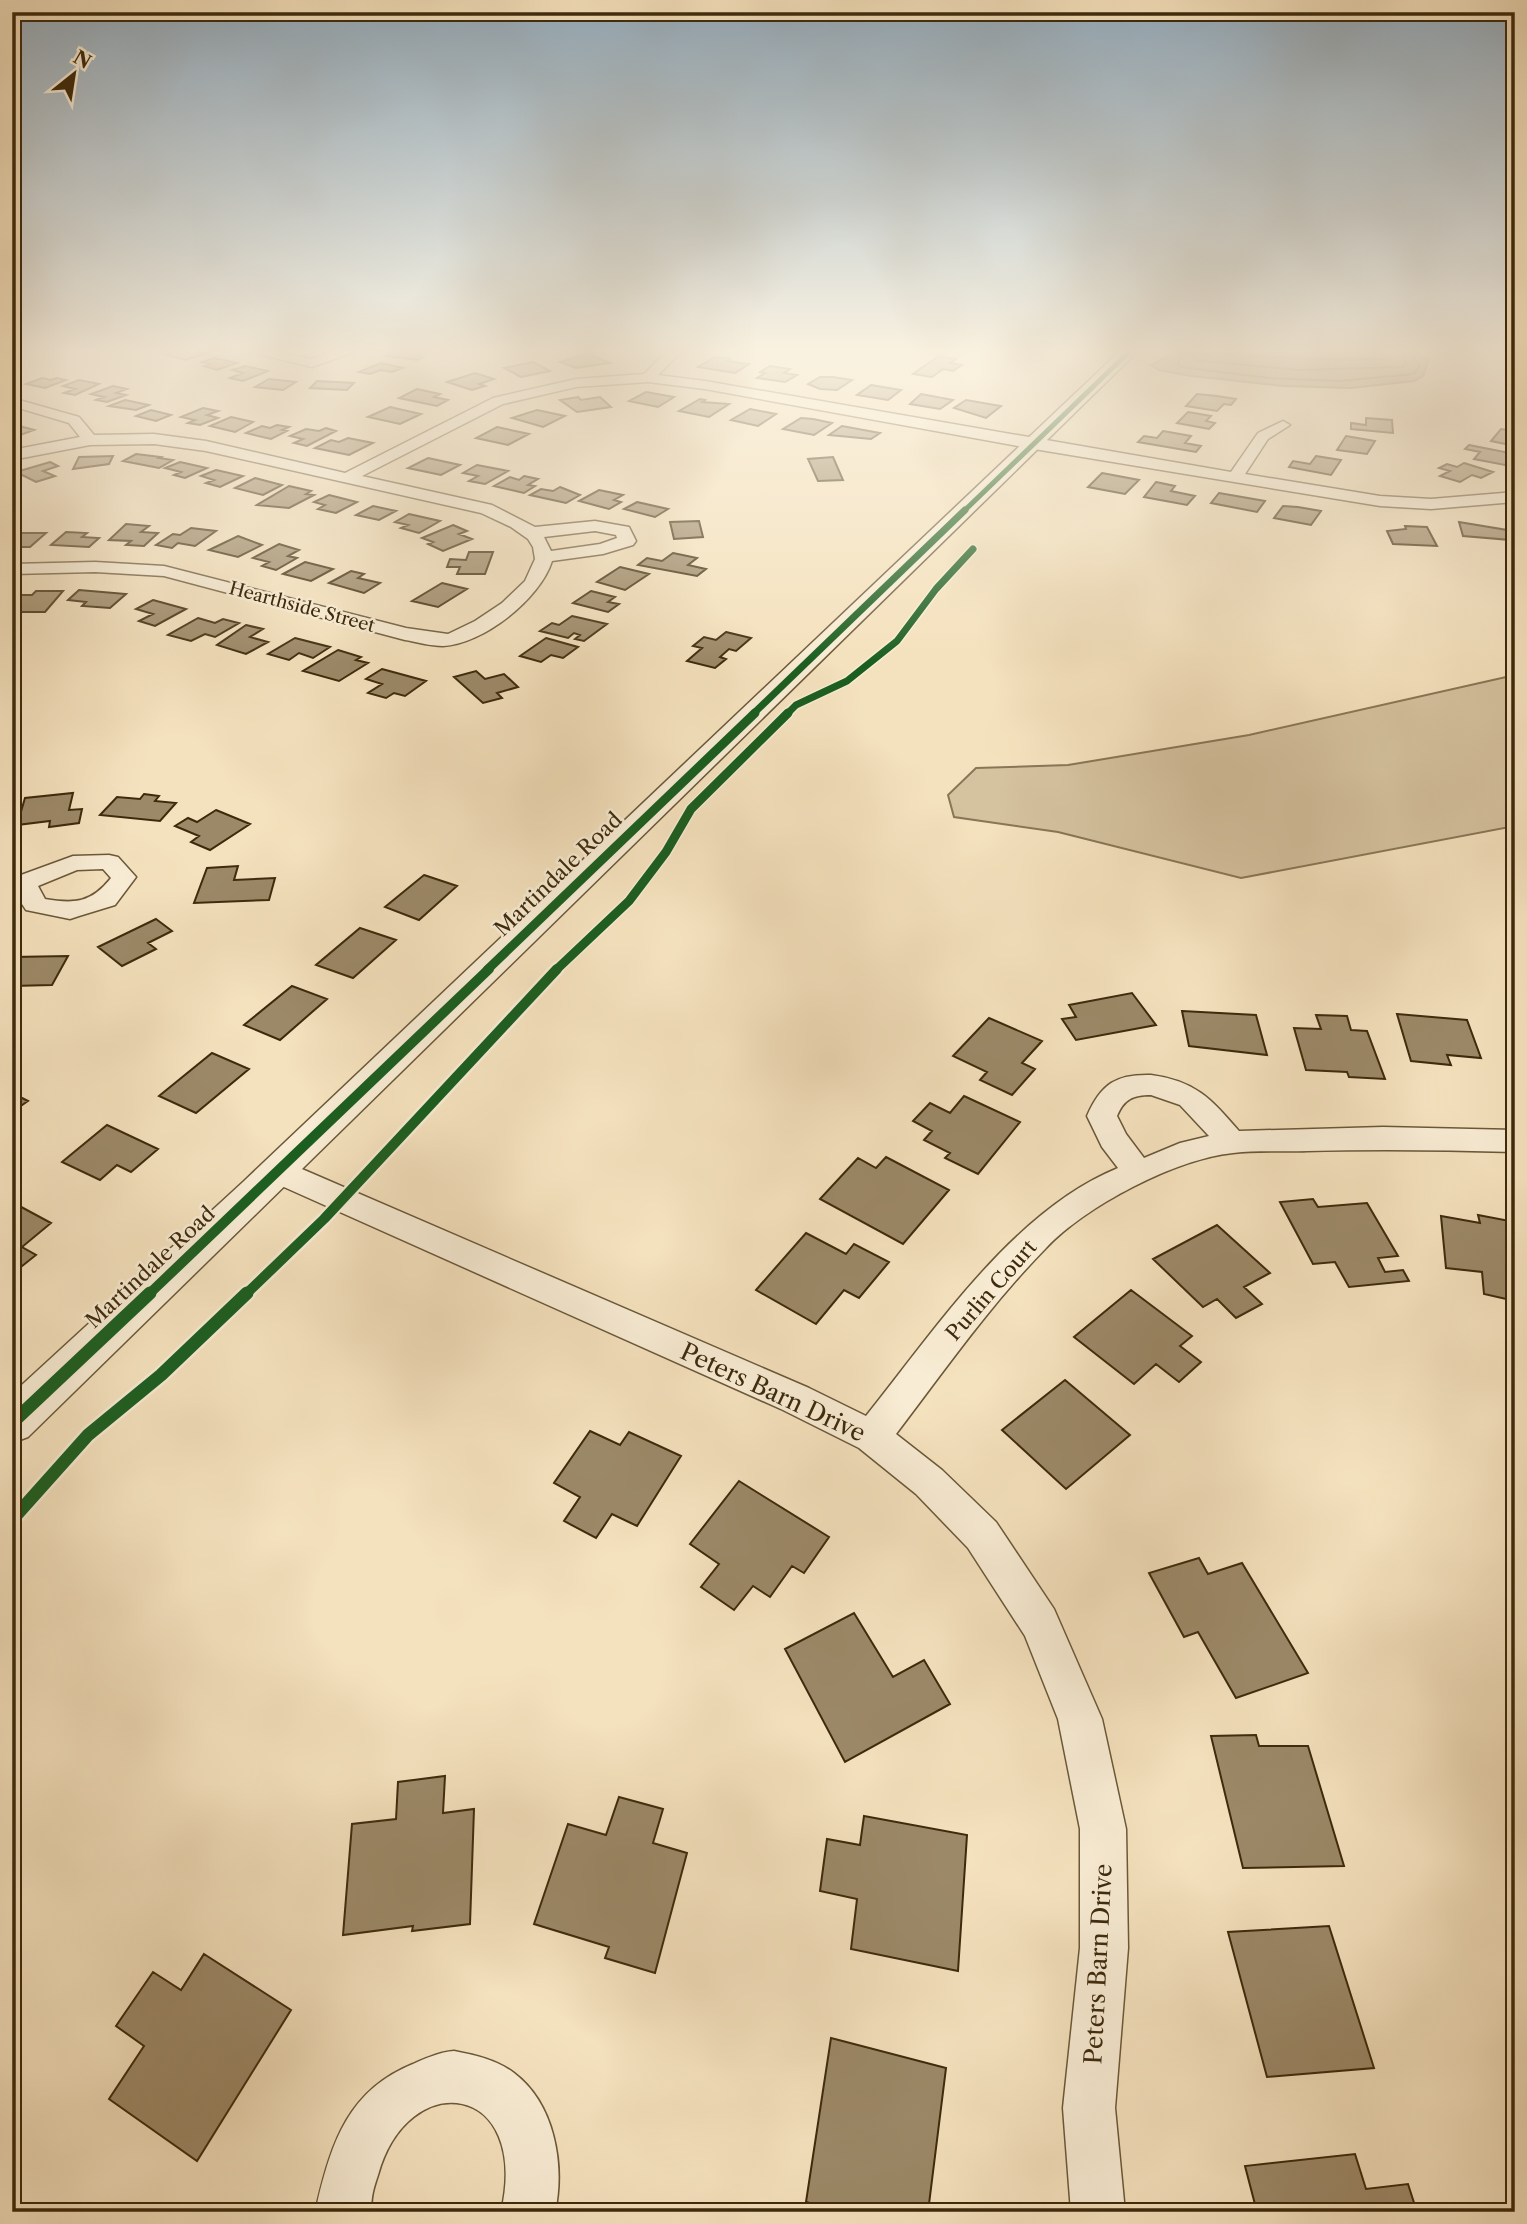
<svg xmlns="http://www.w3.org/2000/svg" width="1527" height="2224" viewBox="0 0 1527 2224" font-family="'Libre Caslon Text',serif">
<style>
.green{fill:#d5c29f;stroke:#897656;stroke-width:2}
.water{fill:#b6a381;stroke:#867352;stroke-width:2}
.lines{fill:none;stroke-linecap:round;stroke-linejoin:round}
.shore{stroke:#7a6646;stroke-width:2}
.building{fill:#9c8968;stroke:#3d2a0c;stroke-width:2}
.minor-casing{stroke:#6b5838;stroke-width:3}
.tertiary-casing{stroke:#6b5838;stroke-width:3}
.minor{fill:#f8ecd4;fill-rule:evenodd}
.tertiary{fill:#f8ecd4;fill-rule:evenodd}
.cycleway-far4-casing{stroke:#f8ecd4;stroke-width:7}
.cycleway-far3-casing{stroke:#f8ecd4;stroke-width:10}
.cycleway-far2-casing{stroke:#f8ecd4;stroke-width:12}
.cycleway-far1-casing{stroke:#f8ecd4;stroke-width:15}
.cycleway-casing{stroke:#f8ecd4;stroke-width:18}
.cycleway-far4{stroke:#1b5e20;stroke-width:5}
.cycleway-far3{stroke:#1b5e20;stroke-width:7}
.cycleway-far2{stroke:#1b5e20;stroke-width:9}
.cycleway-far1{stroke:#1b5e20;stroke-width:10}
.cycleway{stroke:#1b5e20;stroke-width:13}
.labels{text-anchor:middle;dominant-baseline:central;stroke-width:5;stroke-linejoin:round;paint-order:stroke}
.far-street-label{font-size:18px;fill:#3d2a0c;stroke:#f8ecd4}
.street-label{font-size:21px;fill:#3d2a0c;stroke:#f8ecd4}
.near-street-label{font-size:24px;fill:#3d2a0c;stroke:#f8ecd4}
</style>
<rect width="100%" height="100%" fill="#f4e1bd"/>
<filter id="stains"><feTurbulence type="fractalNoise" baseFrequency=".00286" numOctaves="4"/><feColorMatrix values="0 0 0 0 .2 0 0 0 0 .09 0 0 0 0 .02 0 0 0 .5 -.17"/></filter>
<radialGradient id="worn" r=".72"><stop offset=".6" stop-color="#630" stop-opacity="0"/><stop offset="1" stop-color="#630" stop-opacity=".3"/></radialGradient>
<path class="green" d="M1515,675V826L1241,878L1058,832L954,817L948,795L976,768L1068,765L1249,735Z"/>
<path class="water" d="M1226,351H1411L1429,359L1423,376L1414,381L1351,388L1283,386L1191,376L1159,370L1151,365L1170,355Z"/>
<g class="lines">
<path class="shore" d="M1183,351L1178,363L1181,367L1269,378L1340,381L1413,374L1420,366L1413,358L1412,351
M1192,351L1195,360L1299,370L1403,367L1406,364L1403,351
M1208,351C1268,358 1328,362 1389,358L1392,351"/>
</g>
<path class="building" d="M179,351H201L208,353L185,360L167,355Z
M396,351H427V352L418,356L424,357L417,360L386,356Z
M588,354L610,363L576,368L560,362Z
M939,356L956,359L950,363L962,365L953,371L943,369L932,377L913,374Z
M715,357L730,359L727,361L749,364L735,373L698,367Z
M214,358L237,363L217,370L204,366L210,364L202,362Z
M533,362L550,371L521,377L504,368Z
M381,363L403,368L392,372L381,370L370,374L359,372Z
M245,366L268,371L243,381L230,378L243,373L232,370Z
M770,366L790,369L784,373L797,375L785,382L757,378L765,373L760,372Z
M475,373L494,379L479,384L485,386L472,390L447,382Z
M820,377H833L852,380L837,390L820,389L808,384Z
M42,378L51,380L57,378L66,380L45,388L26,384Z
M269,379L296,382L283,390L255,387Z
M79,380L99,384L75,395L64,393L75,389L63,386Z
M317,381L354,383L347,390L310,388Z
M871,385L901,390L888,400L857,395Z
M113,386L127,389L116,393L126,395L107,402L96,400L104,397L91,394Z
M417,389L440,394L434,397L448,400L437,406L399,398Z
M646,392L674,397L658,407L629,401Z
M921,394L953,400L940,409L910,404Z
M1197,394L1217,396L1236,399L1231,405L1224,404L1217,411L1186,406Z
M578,397L581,400L600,397L611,407L577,412L560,400Z
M700,399L705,400L702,402L729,404L709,417L679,411Z
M125,400L149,405L136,410L109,406Z
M966,400L1001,406L986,418L954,408Z
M390,407L421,414L400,424L368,417Z
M203,408L218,411L207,415L218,418L200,425L188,423L195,420L181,417Z
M750,409L776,414L758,426L731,420Z
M151,410L171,415L156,421L136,416Z
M537,410L565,416L543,427L512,418Z
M1188,412L1211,416L1206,421L1215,423L1209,429L1177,423Z
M231,417L253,422L235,432L210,426Z
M801,418L813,419L832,423L814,435L783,429Z
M1366,418L1392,420L1393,433L1351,429V423L1366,425Z
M12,424L34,430L12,438Z
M277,425L289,427L282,430L287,431L271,439L246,433L262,426L270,428Z
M842,426L880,433L871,439L829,435Z
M497,427L529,434L508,445L476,438Z
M326,428L336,431L307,446L294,443L303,439L290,436L306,429L319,431Z
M1501,429L1515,431V446L1491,441Z
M1163,431L1191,436L1185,443L1201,446L1196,452L1138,442L1144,436L1157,438Z
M1346,436L1375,441L1367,454L1337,450Z
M348,438L373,443L349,455L315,448L331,440L339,442Z
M1469,445L1515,454V460L1510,459L1505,465L1474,459L1480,452L1465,449Z
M136,454L161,457L159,458L173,460L159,468L123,461Z
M113,456L109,464L73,469L79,457Z
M1316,456L1341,460L1331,475L1289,467L1293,461L1310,464Z
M833,457L843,480L818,481L808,459Z
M428,458L460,465L441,475L408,468Z
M50,462L58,466L43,471L55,476L36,482L16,472Z
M180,462L207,468L185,478L174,475L181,472L165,468Z
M1464,463L1493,472L1481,478L1472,475L1460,482L1440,476L1450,471L1439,468L1447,464L1457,467Z
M477,465L508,471L485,484L469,481L478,476L463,473Z
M216,470L243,476L220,487L206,483L214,480L201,476Z
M1102,473L1139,480L1125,494L1088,487Z
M524,476L538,479L528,485L535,486L524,493L494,486L510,477L519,480Z
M255,478L282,485L263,495L235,488Z
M1156,482L1175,486L1171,491L1195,496L1187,505L1144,497Z
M289,486L311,491L306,494L314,495L289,508L257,505Z
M560,487L580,495L566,503L530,495L541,489L553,491Z
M599,490L623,495L614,500L621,502L609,509L579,501Z
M1219,493L1265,501L1257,512L1211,503Z
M329,495L357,502L336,513L318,509L325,505L314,502Z
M637,502L668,509L655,517L624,509Z
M373,506L396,511L379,520L356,515Z
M1283,506L1298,507L1321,511L1311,525L1274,518Z
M409,514L440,521L419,533L401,528L408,525L395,522Z
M699,521L703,537L674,539L670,522Z
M1459,522L1507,530L1511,540L1463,536Z
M126,524L149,526L141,532L158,533L144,546L126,545L131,541L109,540Z
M453,525L467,531L459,534L472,539L443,551L428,544L433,542L422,538Z
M1405,526L1427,527L1437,546L1393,544L1387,531L1406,529Z
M191,528L216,531L195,546L178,543L172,548L156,545L173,534L180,535Z
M66,532L87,533L82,537L99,538L89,547L51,545Z
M22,533H46L30,547H12V536Z
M238,536L262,545L238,557L209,550Z
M279,544L299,550L288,556L297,558L276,570L262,566L269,562L253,558Z
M469,552H493L485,574H457L460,567H447L450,559L466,560Z
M673,553L697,558L688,565L706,569L697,576L638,565L647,558L662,561Z
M305,562L333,569L311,581L283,574Z
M620,567L649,574L625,590L597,582Z
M351,571L364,574L358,578L380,583L364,593L329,583Z
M442,583L467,589L438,607L412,601Z
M79,590L126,594L110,608L82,606L86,602L68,600Z
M36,591H63L45,612H12V601L18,595H32Z
M591,591L615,597L608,602L619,604L608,612L573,603Z
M153,600L186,609L155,626L139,621L153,614L136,609Z
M572,616L607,624L584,641L575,639L580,635L574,633L568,638L540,631L552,623L559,625Z
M198,618L215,623L223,619L239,623L215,637L205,634L191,641L168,635Z
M246,625L263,629L250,637L268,642L246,654L217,645Z
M726,632L751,638L736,651L729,649L720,657L726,659L715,668L687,661L702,648L693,646L704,637L716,640Z
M295,638L330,647L313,658L299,653L289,660L268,654Z
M546,638L578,647L563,658L551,655L541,662L520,656Z
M338,650L361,657L356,660L368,663L339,681L303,671Z
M382,669L426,681L405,696L394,693L386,698L368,693L382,684L366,679Z
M476,671L485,679L504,674L518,687L497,693L502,698L483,703L454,677Z
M73,793L69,810L82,809L79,823L49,827L50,821L17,825L25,798Z
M144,794L159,796L155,801L176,803L160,821L100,815L117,797L140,799Z
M216,810L250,824L210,850L191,842L199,836L175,826L188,818L197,822Z
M238,866L234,880L275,878L269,900L194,903L207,868Z
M424,875L457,886L419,920L385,907Z
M156,919L172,931L148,943L156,949L122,966L98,947Z
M360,928L396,940L353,978L316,965Z
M68,956L52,985L12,986V957Z
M292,986L327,999L280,1040L244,1025Z
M1132,993L1156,1025L1076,1040L1062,1019L1076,1017L1069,1005Z
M1182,1011L1256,1015L1267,1055L1189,1046Z
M1397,1014L1467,1020L1481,1058L1447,1055L1451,1065L1411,1061Z
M1316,1015L1347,1016L1351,1030L1367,1031L1385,1079L1349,1077L1347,1072L1306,1070L1294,1028L1321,1029Z
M989,1018L1042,1041L1022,1063L1035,1069L1012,1095L980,1080L987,1072L953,1056Z
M212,1053L249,1069L196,1113L159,1096Z
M12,1093L28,1101L12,1112Z
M964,1096L1020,1122L978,1174L945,1158L950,1153L924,1140L932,1131L913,1121L930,1103L950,1113Z
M107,1125L158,1149L131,1172L117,1165L100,1180L62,1162Z
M886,1157L949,1190L903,1244L820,1199L858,1158L876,1168Z
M1313,1199L1318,1207L1367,1203L1398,1256L1378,1258L1385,1272L1403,1270L1409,1281L1349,1287L1335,1262L1313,1264L1280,1202Z
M12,1202L51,1223L22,1247L36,1255L12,1274Z
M1478,1215L1515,1222V1301L1484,1294L1482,1272L1446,1268L1441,1216L1480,1223Z
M1217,1225L1270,1273L1244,1287L1262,1304L1236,1318L1217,1299L1203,1307L1153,1259Z
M806,1233L846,1254L854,1244L889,1262L859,1298L844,1290L816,1324L756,1290Z
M1131,1290L1192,1336L1180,1346L1201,1362L1179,1382L1156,1364L1134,1384L1074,1337Z
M1065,1380L1130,1435L1066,1489L1002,1430Z
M590,1431L620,1445L629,1432L681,1456L637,1526L612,1514L596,1538L564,1521L580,1497L554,1483Z
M739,1481L829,1537L804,1573L792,1566L770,1597L753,1586L734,1610L701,1587L719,1564L690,1544Z
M1199,1558L1208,1574L1242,1563L1308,1673L1236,1698L1198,1632L1184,1637L1149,1573Z
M854,1613L893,1677L924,1660L950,1704L845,1762L785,1649Z
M1256,1735L1259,1746H1308L1344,1866L1243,1868L1211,1736Z
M445,1776L443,1813L474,1809L470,1924L412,1931L413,1926L343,1935L352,1824L396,1819L398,1782Z
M619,1797L663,1809L653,1843L687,1853L655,1973L605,1958L609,1947L534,1924L568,1824L606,1835Z
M864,1816L967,1835L958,1971L851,1949L857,1899L820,1891L827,1839L860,1845Z
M1329,1926L1374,2068L1267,2077L1228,1932Z
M204,1954L291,2010L197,2161L109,2099L144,2046L116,2026L153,1972L181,1990Z
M831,2038L946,2068L928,2212H843L806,2202Z
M1355,2154L1366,2189L1408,2184L1417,2212H1257L1245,2166Z"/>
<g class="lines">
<g class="minor-casing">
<path id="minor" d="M246,351H274L311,359L336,351H357L312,367Z
M667,351H682L658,375L705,381L1231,472L1258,433L1283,421L1290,425L1268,439L1245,474L1380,496L1431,499L1515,492V502L1431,509L1380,506L1034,449L705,389L648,382L576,387L503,404L362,476L492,505L535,527L595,521L629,527L636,541L633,545L603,554L552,561C540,599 483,644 443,646C430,646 417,642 405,640L164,576L95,572L12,574V564L95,562L164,566L406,628L448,634L475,621L502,603L525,581L535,559L533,547L528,539L511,527L481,513L206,451L154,444L90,445L12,460V450L80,437L69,423L12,406V398L79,417L94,435L154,434L206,441L345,473L493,398L576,379L644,374ZM595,531L616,535L617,538L600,544L551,551L544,537Z
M109,855L118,857L136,877L115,905L79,916L70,919L26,910L12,889V875H21L73,856ZM103,869L111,878C91,903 75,904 45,899L38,886L77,870Z
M1151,1075C1196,1081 1211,1099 1239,1131L1383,1127L1515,1130V1152C1446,1150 1377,1149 1307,1151C1283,1152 1257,1150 1233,1153C1175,1159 1086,1206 1046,1248C990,1305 944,1371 896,1434L942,1470L996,1522L1054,1609L1102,1719L1126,1829L1128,1948L1115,2108L1125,2212H1071L1063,2108L1080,1948V1829L1058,1719L1025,1636L968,1548L916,1494L859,1448L783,1410L266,1179L261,1171L266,1163L277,1160L288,1163L809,1388L866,1416C935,1330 1013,1211 1118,1168L1102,1147L1087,1116C1101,1084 1116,1074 1151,1075ZM1151,1095L1180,1105L1209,1136L1180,1143L1144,1158L1126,1134L1117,1116C1124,1099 1133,1095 1151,1095Z
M454,2051C475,2055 497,2060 514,2073C555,2104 565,2165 555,2212H501C531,2082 408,2066 378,2175C374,2187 370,2199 372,2212H318L317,2204C332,2141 349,2090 413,2064C426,2058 440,2052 454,2051Z"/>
</g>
<g class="tertiary-casing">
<path id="tertiary" d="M1120,351H1138L28,1437L12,1443V1394L243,1182Z"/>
</g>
<use href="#minor" class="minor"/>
<use href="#tertiary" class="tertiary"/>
<g class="cycleway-far4-casing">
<path id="cycleway-far4" d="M963,512L1130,351"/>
</g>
<g class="cycleway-far3-casing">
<path id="cycleway-far3" d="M753,714L965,510
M787,714L796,705L847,681L897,641L936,589L973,549"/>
</g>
<g class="cycleway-far2-casing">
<path id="cycleway-far2" d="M487,970L755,713
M556,970L629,901L666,852L691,809L788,713"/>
</g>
<g class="cycleway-far1-casing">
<path id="cycleway-far1" d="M148,1295L489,969
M245,1295L324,1219L557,969"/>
</g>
<g class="cycleway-casing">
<path id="cycleway" d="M12,1423L150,1293
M12,1520L88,1435L161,1375L247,1293"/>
</g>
<use href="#cycleway-far4" class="cycleway-far4"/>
<use href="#cycleway-far3" class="cycleway-far3"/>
<use href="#cycleway-far2" class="cycleway-far2"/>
<use href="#cycleway-far1" class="cycleway-far1"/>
<use href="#cycleway" class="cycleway"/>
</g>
<linearGradient id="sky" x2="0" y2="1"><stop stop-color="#94adbf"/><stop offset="0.53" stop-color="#faf2e1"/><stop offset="1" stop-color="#faf2e1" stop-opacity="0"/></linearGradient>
<rect width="1527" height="663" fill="url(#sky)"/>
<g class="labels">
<g class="far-street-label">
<text transform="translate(302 607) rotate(15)">Hearthside Street</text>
</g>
<g class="street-label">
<text transform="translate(558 874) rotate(-44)">Martindale Road</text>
<text transform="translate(150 1267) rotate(-43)">Martindale Road</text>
<text transform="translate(991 1290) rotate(-49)">Purlin Court</text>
</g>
<g class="near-street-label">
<text transform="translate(773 1392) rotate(25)">Peters Barn Drive</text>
<text transform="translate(1098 1964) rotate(-87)">Peters Barn Drive</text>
</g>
</g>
<rect width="1527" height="2224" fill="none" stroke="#f4e1bd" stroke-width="42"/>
<rect x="14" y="14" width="1499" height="2196" fill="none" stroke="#3d2a0c" stroke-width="3.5"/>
<rect x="21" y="21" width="1485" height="2182" fill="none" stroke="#3d2a0c" stroke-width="2"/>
<g transform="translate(74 74) rotate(30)" stroke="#f8ecd4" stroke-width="5" paint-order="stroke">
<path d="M0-5L12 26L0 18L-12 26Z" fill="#3d2a0c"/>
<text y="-10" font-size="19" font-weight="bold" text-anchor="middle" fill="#3d2a0c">N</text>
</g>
<rect width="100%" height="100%" filter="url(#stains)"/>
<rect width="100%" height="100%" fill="url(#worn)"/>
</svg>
